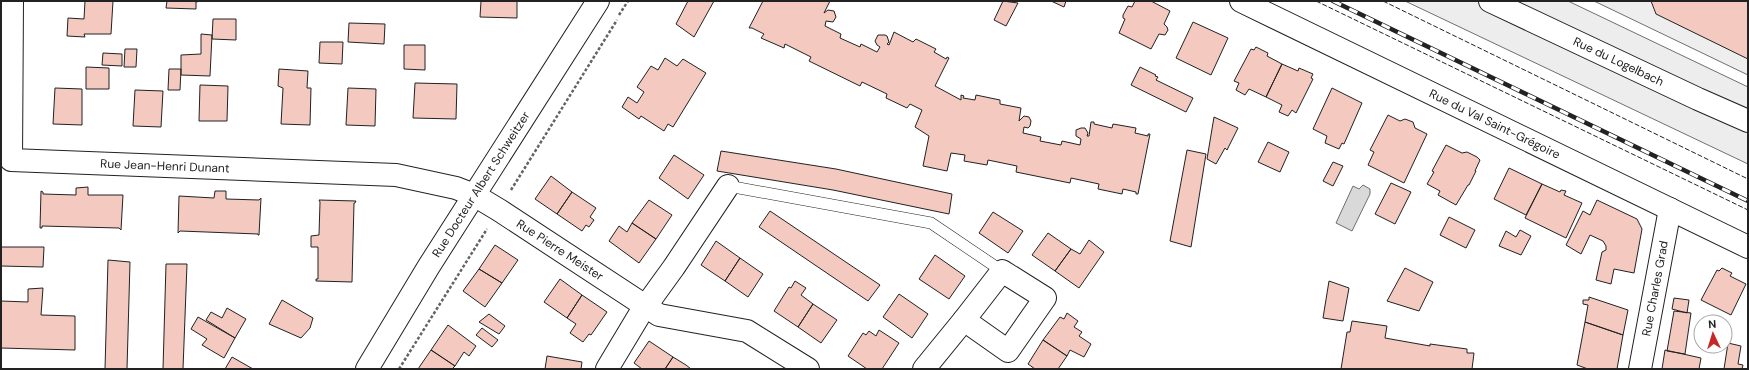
<svg xmlns="http://www.w3.org/2000/svg" width="1749" height="370" viewBox="0 0 1749 370" font-family="'DM Sans',sans-serif">
<style>
.green{fill:#eee;stroke:#6f6f6f}
.parking{fill:#ededed;stroke:#6f6f6f}
.water{fill:#d9d9d9;stroke:#6f6f6f}
.building{fill:#f3c9c0;stroke:#222}
.lines{fill:none;stroke-linecap:round;stroke-linejoin:round}
.lane-casing{stroke:#222;stroke-width:12}
.street-casing{stroke:#222;stroke-width:24}
.secondary-casing{stroke:#222;stroke-width:24}
.path{stroke:#646464;stroke-width:2.5;stroke-dasharray:3 2;stroke-linecap:butt}
.lane{stroke:#fff;stroke-width:11}
.street{stroke:#fff;stroke-width:22}
.secondary{stroke:#fff;stroke-width:22}
.rail-casing{stroke:#222;stroke-width:4.5}
.rail{stroke:#fff;stroke-width:3;stroke-dasharray:9;stroke-linecap:butt}
.fence{stroke:#222;stroke-width:1;stroke-dasharray:5 2;stroke-linecap:butt}
.labels{text-anchor:middle;dominant-baseline:central;stroke-width:3;stroke-linejoin:round;paint-order:stroke}
.street-label{font-size:12px;fill:#222;stroke:#fff}
</style>
<rect width="100%" height="100%" fill="#fff"/>
<path class="green" d="M1594,1H1748V75Z"/>
<path class="parking" d="M1405,1H1568L1748,87V164Z"/>
<path class="water" d="M1363,185L1370,189V194L1352,231L1336,223L1353,186L1359,189Z"/>
<path class="building" d="M85,1H113L111,34H84L85,37L67,36L68,18L84,19Z
M167,1H201L196,2V9L166,8Z
M481,1H517V18L480,17Z
M688,1H714L694,37L676,24Z
M763,1H830L824,13L828,10L834,11L836,17L833,22L826,21L825,26L841,34L840,38L860,47L861,44L877,52L880,47L877,45L875,41L878,35H885L887,36L889,42L887,44L889,45L894,32L913,42L916,39L936,49L934,52L946,59L947,57L949,58L935,86L961,100V95L964,96L963,98L975,100L976,95L1000,100V104L1021,108L1019,121L1024,116L1029,117L1031,121L1030,126L1028,128L1024,127L1023,133L1041,137L1040,141L1061,145L1062,141L1080,145L1081,139L1076,136V130L1081,128H1085L1088,133L1087,136H1089L1091,122H1094V124L1112,128L1113,124L1136,128L1135,133L1148,136V134H1150L1138,194H1136V192L1123,189L1122,194L1098,189L1099,184L1071,178L1070,183L1016,172L1017,166L988,160L987,165L964,161L965,155L951,153L947,171L923,166L929,136L915,127L922,110L910,104L907,108L886,98L887,94L862,82L860,86L809,61L811,57L785,44L784,48L761,38L764,34L752,28H749Z
M1003,1L1018,3L1006,26L994,20Z
M1051,1H1066L1064,7Z
M1135,1H1151L1170,11L1164,24L1167,27L1168,30L1165,35L1159,34L1151,49L1119,33L1125,19L1123,18V15L1128,6L1132,7Z
M1651,1H1748V59L1656,14Z
M213,19H236V40L212,39Z
M1193,22L1228,38L1211,75L1176,58Z
M349,23L385,24L384,44L348,42Z
M201,34L212,35L210,76L181,75V55L201,54Z
M320,42H343L342,64L319,63Z
M404,45H425V70L404,69Z
M1256,47L1268,53L1267,56L1282,64L1266,97L1249,89L1245,95L1236,90L1239,83L1234,81L1251,49L1254,50Z
M125,49H137L136,67H124Z
M103,53L122,54V66L102,65Z
M665,58L677,66L683,59L706,73L673,127L668,124L664,131L641,116L639,119L622,107L628,97L637,103L644,92L637,87L651,66L658,70Z
M1282,64L1298,71L1299,68L1313,74L1311,78L1313,79L1296,113L1292,110L1288,116L1279,112L1282,105L1266,97Z
M86,67L109,68V89H86Z
M1140,67L1156,75L1155,76L1158,77L1156,80L1193,98L1186,112L1131,85Z
M169,69H181L180,90H168Z
M279,69L308,71L307,88H311L310,125L281,124L283,88L278,86Z
M415,83L457,84L456,119L413,118Z
M200,85L228,86L227,121H199Z
M55,88L82,89V125L53,124Z
M348,88L376,89L375,126L346,125Z
M1332,88L1362,103L1344,144L1342,143L1339,149L1325,143L1327,136L1313,129Z
M135,90L163,91L161,127L133,126Z
M1388,115L1400,121L1405,119L1413,122L1415,128L1427,134L1404,183L1368,165L1374,152L1370,150Z
M1214,117L1238,128L1227,150L1225,148L1216,164L1207,159Z
M1268,142L1289,152L1280,172L1258,162Z
M1446,145L1462,153L1467,152L1477,157L1480,160L1475,171H1476L1469,185H1468L1456,205L1438,195L1440,191L1427,184L1434,172L1432,171Z
M1187,150L1206,154L1191,247L1170,241Z
M721,151L836,169L952,194L949,214L833,190L717,171Z
M674,155L704,175L688,199L659,178Z
M1333,162L1343,166L1333,186L1323,181Z
M1509,168L1542,184L1526,215L1494,199Z
M551,176L572,192L557,214L535,199Z
M1391,183L1411,192L1395,224L1375,214Z
M1542,184L1560,192L1561,190L1566,191L1564,195L1582,203L1566,238L1525,218Z
M88,187V195H123L121,230L119,228L42,226V228H40L41,191L43,192V194L76,195V188Z
M215,191H226V199L259,200L261,198L259,235H258V234L180,231L178,233L179,196L214,198Z
M572,192L596,208L590,217L594,220L589,227L586,225L582,231L557,214Z
M319,200L356,201L355,203H354L352,282L316,281V279H318V247H311V236L319,235L320,202Z
M649,200L672,215L656,239L632,223Z
M1597,200L1637,219L1642,229L1634,273L1614,269L1611,284L1596,280L1602,252L1606,250V246L1603,241L1590,235L1581,254L1566,245L1583,211L1590,215Z
M770,211L880,285L868,301L759,227Z
M993,212L1023,231L1008,253L979,233Z
M1449,217L1475,230L1466,248L1440,235Z
M632,223L656,239L639,263L609,241L619,226L627,232Z
M1520,230L1531,236L1521,255L1499,246L1506,231L1516,237Z
M1048,233L1071,249L1055,271L1032,255Z
M1089,240L1104,252L1079,288L1055,271L1071,249L1080,254Z
M716,241L740,258L725,281L701,265Z
M495,245L518,260L502,283L479,269Z
M1,247H44L43,267L1,266Z
M935,255L965,276L949,299L919,279Z
M740,258L763,274L748,297L725,281Z
M108,260L130,262L127,369H105Z
M166,264H187L183,369H163Z
M1405,268L1433,282L1419,311L1387,301Z
M1722,268L1732,273L1730,276L1746,284L1731,315L1701,300L1717,270L1719,271Z
M479,269L502,283L485,307L463,291Z
M560,279L582,295L567,318L544,302Z
M795,281L806,288L801,295L813,304L798,327L774,311L789,287L791,288Z
M1329,281L1349,288L1343,321L1323,318Z
M43,288L41,315L75,316V350L1,348V301L28,302V289Z
M899,294L928,314L912,338L883,317Z
M582,295L607,312L591,335L589,334L583,342L570,333L576,324L567,318Z
M1589,297L1628,310L1623,335L1585,322L1588,305L1583,304V300H1589Z
M1674,298L1689,300L1687,313L1672,309Z
M282,300L313,318L310,328L301,338L269,324Z
M813,304L837,320L821,343L798,327Z
M227,308L246,319L235,338L206,320L211,312L222,318Z
M1674,311L1691,313L1685,354L1667,351Z
M1067,313L1078,321L1074,327L1082,332L1079,336L1091,344L1084,357L1070,350L1067,356L1043,340L1060,317L1064,319Z
M489,314L505,326L499,334L479,322Z
M198,317L235,338L224,358L202,345L207,339L191,329Z
M1352,321L1387,326L1385,338L1430,346V344L1467,349V353H1474L1472,369H1341L1347,332H1350Z
M1585,322L1623,335L1617,369H1588L1577,365Z
M448,325L476,346L469,356L464,352L455,366L431,350Z
M482,328L498,340L492,347L476,335Z
M879,330L899,343L882,369H867L848,356L863,333L866,335L869,331L876,336Z
M1043,340L1067,356L1058,369H1035L1028,364Z
M649,341L673,357L665,369H642L634,363Z
M1728,343L1741,346L1738,364L1743,365L1742,369H1724Z
M431,350L455,366L452,369H418Z
M1665,350L1701,358L1699,369H1662Z
M547,356L582,362L581,369H545Z
M232,357L253,369H225Z
M673,357L686,365L691,369H665Z"/>
<g class="lines">
<g class="lane-casing">
<path id="lane" d="M728,186L931,223L1002,271"/>
</g>
<g class="street-casing">
<g id="street">
<path id="s1" d="M12,1L11,160L396,175L456,188L474,195L499,210L659,315L747,331L808,369"/>
<path id="s2" d="M1490,1L1698,99L1748,121"/>
<path d="M1002,271L1045,298L1008,351L964,320Z"/>
<path d="M607,369L640,314L674,267L728,186"/>
<path d="M924,369L964,320"/>
<path id="s3" d="M1640,369L1670,209"/>
</g>
</g>
<g class="secondary-casing">
<g id="secondary">
<path id="s4" d="M1241,1L1748,247"/>
<path id="s5" d="M367,369L429,266L598,1"/>
</g>
</g>
<path class="path" d="M619,15L628,1
M511,190L617,20
M399,369L487,229"/>
<use href="#lane" class="lane"/>
<use href="#street" class="street"/>
<use href="#secondary" class="secondary"/>
<g class="rail-casing">
<path id="rail" d="M1333,1L1748,201"/>
</g>
<use href="#rail" class="rail"/>
<path class="fence" d="M1316,1L1748,210
M1383,1L1748,179"/>
</g>
<g class="labels">
<g class="street-label">
<text stroke="none"><textPath href="#s2" startOffset="142">Rue du Logelbach</textPath></text>
<text stroke="none"><textPath href="#s4" startOffset="282">Rue du Val Saint-Grégoire</textPath></text>
<text stroke="none"><textPath href="#s1" startOffset="313">Rue Jean-Henri Dunant</textPath></text>
<text stroke="none"><textPath href="#s5" startOffset="217">Rue Docteur Albert Schweitzer</textPath></text>
<text stroke="none"><textPath href="#s1" startOffset="727">Rue Pierre Meister</textPath></text>
<text stroke="none"><textPath href="#s3" startOffset="82">Rue Charles Grad</textPath></text>
</g>
</g>
<rect width="1749" height="370" fill="none" stroke="#222222" stroke-width="4"/>
<g transform="translate(1713 334) rotate(356)"><circle r="19" fill="#ffffff" stroke="#a7a7a7"/>
<path d="M0-3L7 15L0 10L-7 15Z" fill="#c62828"/>
<text y="-6" font-size="11" font-weight="bold" text-anchor="middle" fill="#222222">N</text>
</g>
</svg>
